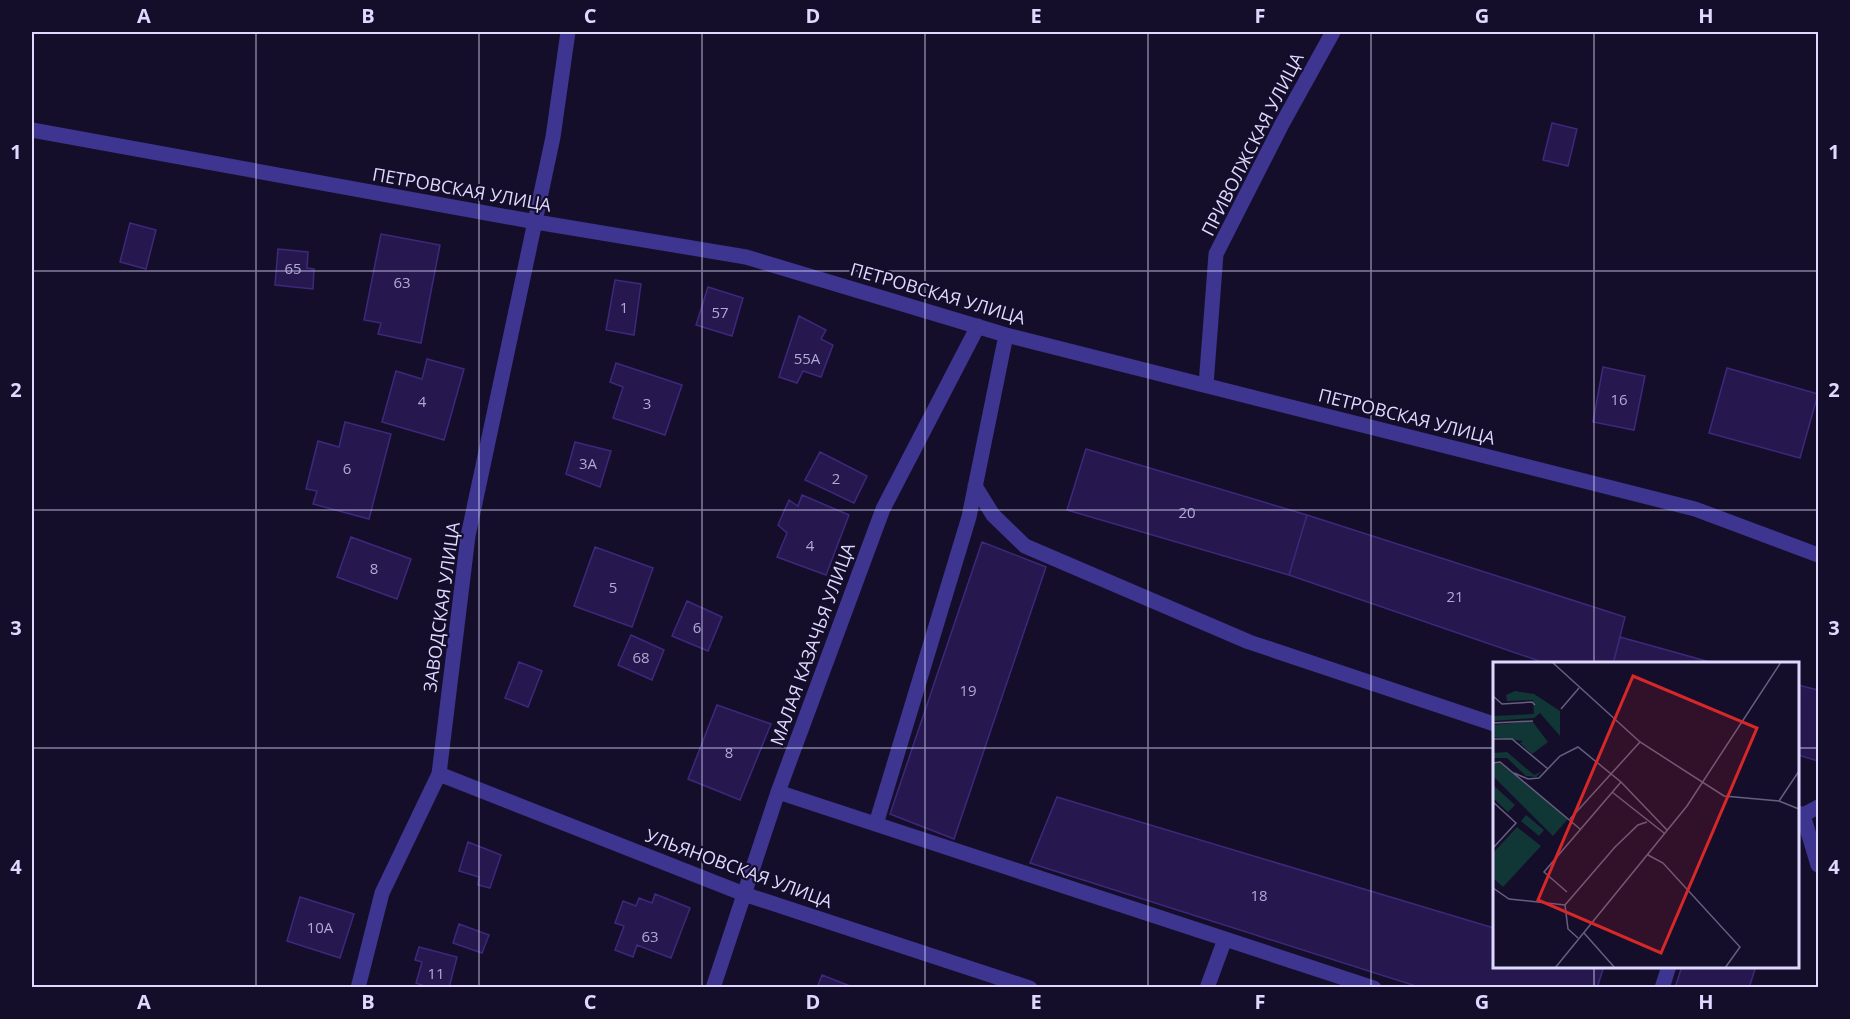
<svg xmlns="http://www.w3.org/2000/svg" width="1850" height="1019" viewBox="0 0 1850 1019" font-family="'Open Sans',sans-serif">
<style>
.building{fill:#26184e;stroke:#3d287c;stroke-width:1.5}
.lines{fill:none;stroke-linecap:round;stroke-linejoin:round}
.minor{stroke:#3d358f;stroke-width:15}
.grid{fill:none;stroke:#dfd9ff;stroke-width:1.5;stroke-opacity:0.55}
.labels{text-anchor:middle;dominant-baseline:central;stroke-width:4.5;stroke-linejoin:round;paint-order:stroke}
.number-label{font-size:15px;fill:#b1a9d3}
.street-label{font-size:18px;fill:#dfd9ff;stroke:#150e2b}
.inset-road{fill:none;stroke:#665f80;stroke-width:1.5}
.view{fill:#d62828;fill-opacity:0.15;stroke:#d62828;stroke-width:3}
.inset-edge{fill:none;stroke:#dfd9ff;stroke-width:3}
.neatline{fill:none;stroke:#dfd9ff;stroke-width:2}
.grid-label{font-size:20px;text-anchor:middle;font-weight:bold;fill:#dfd9ff}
</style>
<rect width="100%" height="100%" fill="#150e2b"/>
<path class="building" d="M1552,123L1577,129L1568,166L1543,160Z
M130,223L156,230L146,269L120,262Z
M381,234L440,245L421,343L378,334L381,323L364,320Z
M278,249L308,252L307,268L314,269L313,289L275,285Z
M615,280L641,284L634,335L606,330Z
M708,287L743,298L732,336L696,325Z
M799,316L826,330L821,339L833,345L821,377L803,371L797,383L779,377Z
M427,359L464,369L444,440L382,422L396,371L422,379Z
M616,363L682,385L665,435L613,418L623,387L610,382Z
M1603,367L1645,376L1634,430L1593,422Z
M1727,368L1818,394L1800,458L1709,433Z
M345,422L391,434L369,519L313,504L317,491L306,489L318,441L339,447Z
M575,442L611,451L600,487L566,474Z
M1086,449L1307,515L1289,575L1067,510Z
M820,452L867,476L854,503L805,480Z
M802,495L849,515L826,575L777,557L787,533L778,525L789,500L798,506Z
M1307,515L1625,617L1613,664H1548L1289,575Z
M351,537L411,559L397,599L337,577Z
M982,542L1046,567L954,839L890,814Z
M595,547L653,568L632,627L574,606Z
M687,601L722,617L708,651L672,636Z
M631,635L664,650L652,680L618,665Z
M1620,637L1717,664H1613Z
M519,662L542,671L528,707L505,698Z
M1798,685L1818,690V761L1798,755Z
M717,705L771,724L740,800L688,779Z
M1057,797L1494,928V966H1604L1597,988H1422L1030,863Z
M468,842L501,855L490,888L478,885L479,877L459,871Z
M655,894L690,908L671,958L637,945L633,957L615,950L624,926L615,923L623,901L636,906L639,898L652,903Z
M300,897L354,914L340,958L287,941Z
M459,924L489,935L482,953L453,943Z
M419,947L457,957L449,988H430L416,983L422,962L415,960Z
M1682,966H1756L1749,988H1675Z
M822,975L855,988H817Z"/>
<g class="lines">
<path class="minor" d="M32,130L536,222L746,257L1006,335L1695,509L1818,555
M1206,385L1216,254L1282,124L1333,32
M975,486L993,515L1025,546L1249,642L1494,724
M439,774L744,894L1030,988
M778,792L1374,988
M1798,813L1803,815L1818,807
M1803,815L1818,865
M876,824L969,517L1006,335
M358,988L382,893L439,774L468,536L553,137L568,32
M713,988L778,792L883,509L978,326
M1207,988L1225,939
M1662,988L1669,966"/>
</g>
<path class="grid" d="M256,32V988M479,32V988M702,32V988M925,32V988M1148,32V988M1371,32V988M1594,32V664M32,271H1818M32,510H1818M32,748H1494M1798,748H1818M1594,966V988"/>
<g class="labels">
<g class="number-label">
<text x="293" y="268">65</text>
<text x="402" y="282">63</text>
<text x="624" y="307">1</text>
<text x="720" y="312">57</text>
<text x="807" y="358">55А</text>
<text x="1619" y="399">16</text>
<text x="422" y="401">4</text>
<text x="647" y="403">3</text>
<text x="588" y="463">3А</text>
<text x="347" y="468">6</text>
<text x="836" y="478">2</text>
<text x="1187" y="512">20</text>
<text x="810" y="545">4</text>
<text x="374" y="568">8</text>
<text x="613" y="587">5</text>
<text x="1455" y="596">21</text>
<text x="697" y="627">6</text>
<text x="641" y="657">68</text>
<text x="968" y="690">19</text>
<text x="729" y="752">8</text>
<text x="1259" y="895">18</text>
<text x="320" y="927">10А</text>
<text x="650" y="936">63</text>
<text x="436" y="973">11</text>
</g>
<g class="street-label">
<text transform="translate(1252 144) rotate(-63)">ПРИВОЛЖСКАЯ УЛИЦА</text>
<text transform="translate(462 189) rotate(10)">ПЕТРОВСКАЯ УЛИЦА</text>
<text transform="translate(938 293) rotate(16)">ПЕТРОВСКАЯ УЛИЦА</text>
<text transform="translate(1407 416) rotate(14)">ПЕТРОВСКАЯ УЛИЦА</text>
<text transform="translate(441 607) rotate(-82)">ЗАВОДСКАЯ УЛИЦА</text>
<text transform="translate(812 644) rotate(-70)">МАЛАЯ КАЗАЧЬЯ УЛИЦА</text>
<text transform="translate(739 868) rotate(20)">УЛЬЯНОВСКАЯ УЛИЦА</text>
</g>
</g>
<g transform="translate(1493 662)">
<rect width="306" height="306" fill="#150e2b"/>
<path d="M22,29L41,32L67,49V74L47,51L41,56L0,59V54L41,52L40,38L14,39L13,33ZM39,59L55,80L39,92L27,81L30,79L0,75V63ZM14,90L41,113L49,109L43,115L33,114L14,96H0V91ZM7,101L75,157L60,174L0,114V102ZM0,123L22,143L15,150L0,136ZM33,153L51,168L46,174L28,159ZM24,165L48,184L10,225L0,216V191Z" fill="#113636"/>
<path class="inset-road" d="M59,0L147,80L231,134L286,139L306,147M0,34L9,42L39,40L42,43M68,47L86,26M0,61L40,59M0,77H19L55,107M0,101L7,100L87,167M21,111L35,117L46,116L67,94L85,85L128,120L174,168M119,130L171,171M286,139L306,109M0,140L23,161L0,186M77,157L147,80M155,193L170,201L247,285L232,306M0,226L16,237L72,243M74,230L51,210L128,120M91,271L122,306M85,276L75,267L72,243L122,185L145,163L154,160M62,306L194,144L288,0"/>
<path class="view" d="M140,14L264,66L168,291L45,238Z"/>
<rect width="306" height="306" class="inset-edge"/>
</g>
<rect width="1850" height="1019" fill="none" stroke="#150e2b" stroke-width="66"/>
<rect x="33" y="33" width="1784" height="953" class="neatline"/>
<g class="grid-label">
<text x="144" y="23">A</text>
<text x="368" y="23">B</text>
<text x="590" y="23">C</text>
<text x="813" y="23">D</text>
<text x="1036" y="23">E</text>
<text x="1260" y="23">F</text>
<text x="1482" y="23">G</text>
<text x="1706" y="23">H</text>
<text x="16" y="159">1</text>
<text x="1834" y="159">1</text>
<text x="16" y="397">2</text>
<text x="1834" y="397">2</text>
<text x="16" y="635">3</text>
<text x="1834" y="635">3</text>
<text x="16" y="874">4</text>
<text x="1834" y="874">4</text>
<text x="144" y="1009">A</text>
<text x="368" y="1009">B</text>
<text x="590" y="1009">C</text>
<text x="813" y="1009">D</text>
<text x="1036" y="1009">E</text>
<text x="1260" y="1009">F</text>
<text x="1482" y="1009">G</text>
<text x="1706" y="1009">H</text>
</g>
</svg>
